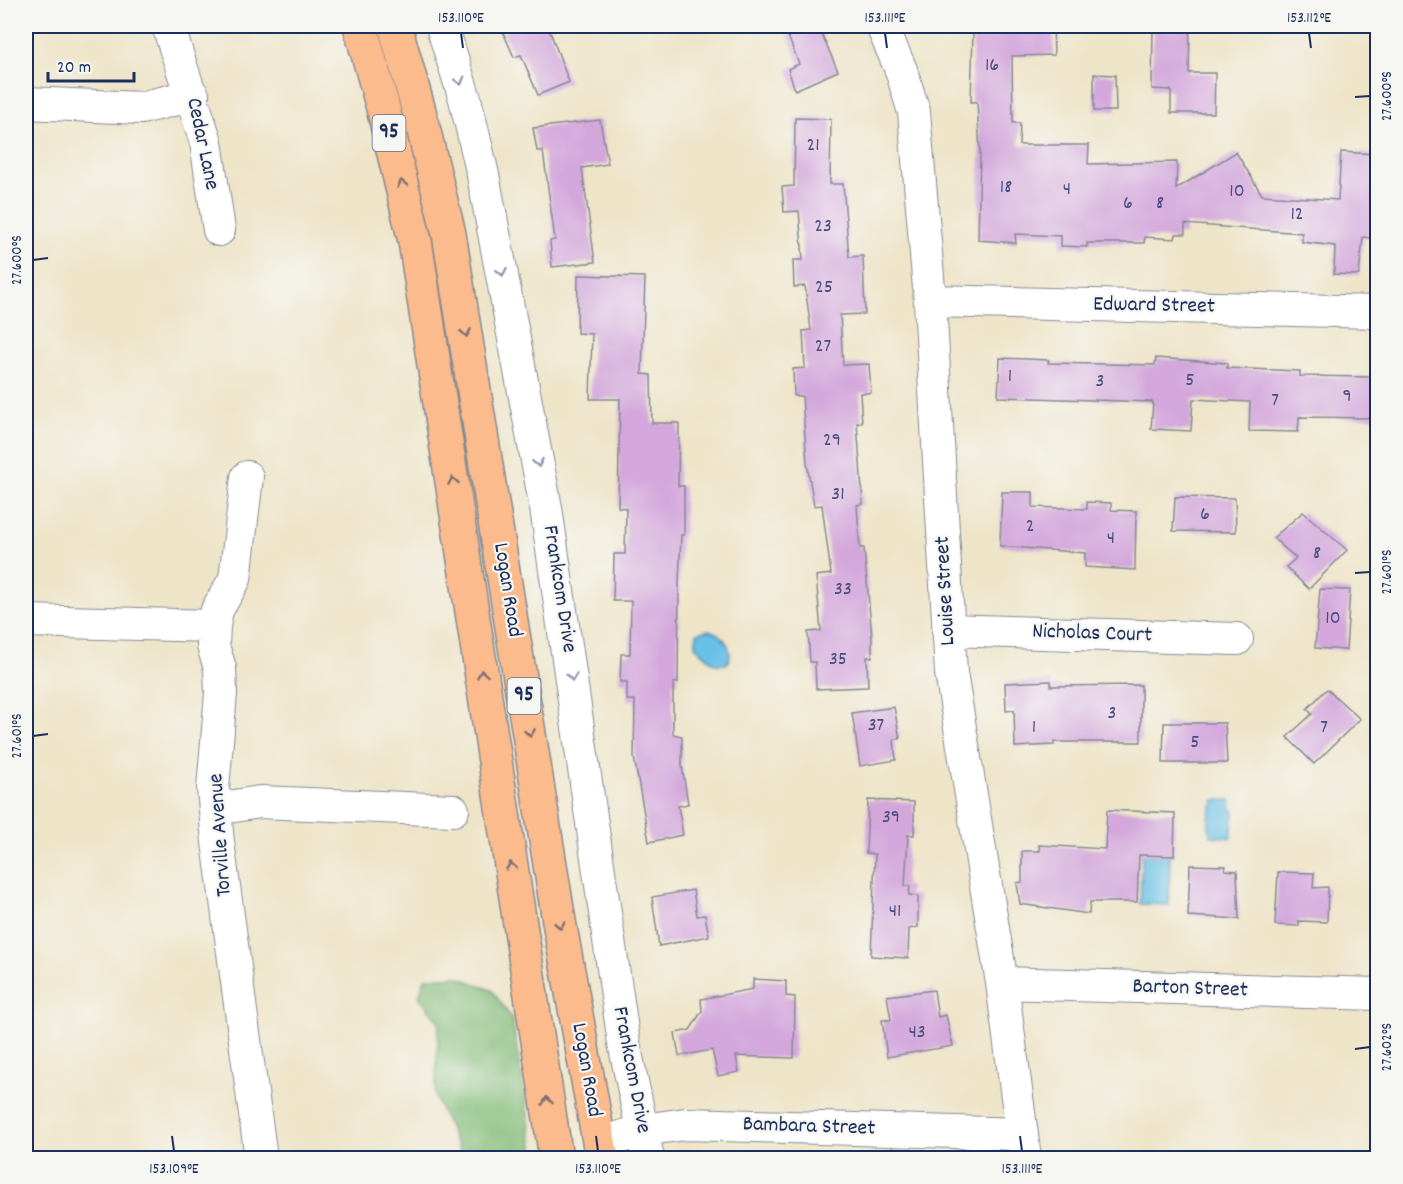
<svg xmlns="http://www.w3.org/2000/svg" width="1403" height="1184" viewBox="0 0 1403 1184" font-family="Dekko,sans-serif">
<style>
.forest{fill:#83bc78;stroke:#4f766b;stroke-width:1.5}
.water{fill:#67c0e5;stroke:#4178a2;stroke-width:1.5}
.building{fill:#d3a7dc}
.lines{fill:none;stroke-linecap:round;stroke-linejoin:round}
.minor-casing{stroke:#848a93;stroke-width:34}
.primary-casing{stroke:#848a93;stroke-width:36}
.minor{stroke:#fff;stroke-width:32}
.primary{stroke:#fbbb8c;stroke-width:33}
.oneway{stroke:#8d97ae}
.oneway2{stroke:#806e73}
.ticks{fill:none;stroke:#1b2f5e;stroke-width:2}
.labels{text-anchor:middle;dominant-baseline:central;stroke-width:4.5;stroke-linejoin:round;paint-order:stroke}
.number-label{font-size:20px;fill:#494d7e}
.shield{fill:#f6f6f2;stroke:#5d6b8a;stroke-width:1.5}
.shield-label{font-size:21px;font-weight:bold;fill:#1b2f5e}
.street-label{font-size:22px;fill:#1b2f5e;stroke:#f6f6f2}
.neatline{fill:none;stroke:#1b2f5e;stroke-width:2}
.ticks-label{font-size:15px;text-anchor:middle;fill:#1b2f5e}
</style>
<rect width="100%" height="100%" fill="#f6f6f2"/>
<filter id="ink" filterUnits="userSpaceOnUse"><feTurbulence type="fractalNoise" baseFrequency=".0167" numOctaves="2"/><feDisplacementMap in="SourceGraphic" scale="12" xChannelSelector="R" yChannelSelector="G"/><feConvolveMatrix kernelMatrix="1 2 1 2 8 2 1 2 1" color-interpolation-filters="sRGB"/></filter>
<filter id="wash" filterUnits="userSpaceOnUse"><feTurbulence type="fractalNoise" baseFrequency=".008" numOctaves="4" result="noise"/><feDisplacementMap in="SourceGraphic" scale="24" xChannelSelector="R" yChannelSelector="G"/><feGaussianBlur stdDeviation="1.35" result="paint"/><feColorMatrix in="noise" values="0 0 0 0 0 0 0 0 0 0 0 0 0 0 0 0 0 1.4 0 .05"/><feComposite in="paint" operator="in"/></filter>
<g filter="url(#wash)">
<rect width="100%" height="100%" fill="#eee4c8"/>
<path class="forest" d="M456,976L492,990L512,1019L535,1158H463L435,1097L439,1022L419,996L425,978Z"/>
<path class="water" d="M709,630C723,634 736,650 727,664H715L695,646L697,633Z
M1215,800H1230L1234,814L1231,838L1211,836C1206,824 1209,812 1215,800Z
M1142,855H1170L1169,905L1140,904Z"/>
<g id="blocks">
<path class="building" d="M519,26H548L569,82L538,95L521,55L514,57L503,32Z
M784,26H818L838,71L795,90L788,69L799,64Z
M1020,26H1053L1054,55L1012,56L1013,123H1020L1019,145H1089L1088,164L1177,162L1176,189L1236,152L1262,195L1338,200L1341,152L1377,154V239L1363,237L1359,275L1334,274L1335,246L1302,242V233L1185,224V234H1176L1175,239L1145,237L1144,243H1087V247L1061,246V236L1015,234L1016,243L978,240L980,153L977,102H971L973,31L1020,29Z
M1153,26H1190L1189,73H1215L1214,113H1171V90L1152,89Z
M1094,74L1115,75L1116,111H1094Z
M795,118L831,119L830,184H843L849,257L863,256L865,314L840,315L843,365L869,364L871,393H860L862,423H857L863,504L857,505L860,548H864L872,638V657H867L868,687L816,689L815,662H810L808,632L821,631L816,576L831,574L822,505L814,506L807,463L802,396H794L793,369L805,368L803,331L811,330L805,286L794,287L793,260H803L799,211L784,212L782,187L794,186Z
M600,120L608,164L582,168L595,262L552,267L550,241L555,240L543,151H537L533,128Z
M578,275L645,277L642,374L651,375L652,423H679L678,486H684V535H681L679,582L678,683H673V734L682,736V766L688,804L678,806L683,835L649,842L634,757L635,700H627V682H620L621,654H630L631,601H613L614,554H625L626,508L618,507L620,399H590L592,334L577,333Z
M1000,358L1049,360L1048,363L1155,365L1156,358L1227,363V368L1300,371V376L1377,377L1376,418L1299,417L1298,432L1249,431L1250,402L1193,399L1191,431L1151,429L1153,402L998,397Z
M1002,492H1033V507L1087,509V502L1111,503V510L1136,511L1135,570L1085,567V553L1000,546Z
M1175,497L1235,498L1236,532L1173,531Z
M1303,512L1347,550L1309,589L1286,567L1296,558L1273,538Z
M1320,589L1350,590L1346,650L1315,648Z
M1051,681V686L1141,685V742H1054V745L1015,747L1014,710L1006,711L1005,683Z
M1327,689L1360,719L1314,764L1287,737L1312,714L1307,709Z
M894,707L900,739H894L896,760L860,766L852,713Z
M1164,723H1225L1227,763H1163Z
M868,800L914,802V835H908L905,886H910L909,895L918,896V927L909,929L908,958L871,956L875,854L866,853Z
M1107,810L1175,813L1174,856L1139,855L1137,902H1090L1089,914L1020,904L1017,883L1022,882V851H1040L1039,845L1105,849Z
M1190,865L1226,866L1225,870L1237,871L1239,919L1188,916Z
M1278,872L1314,873L1313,888L1328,887L1327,922L1299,921V926L1275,925Z
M693,890L697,916L705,915L709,936L659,946L652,897Z
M753,979L786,981V996L795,997L794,1058L736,1056L739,1072L718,1076L712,1050L679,1056L675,1033L690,1030L702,1011L701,999L753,989Z
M934,990L938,1017L946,1015L953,1046L887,1057L882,1020H891L887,996Z"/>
</g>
</g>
<g filter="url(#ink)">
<use href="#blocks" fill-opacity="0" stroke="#848a93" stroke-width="1.5"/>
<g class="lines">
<g class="minor-casing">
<path id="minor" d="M168,26L206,142L219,230
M442,26L465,99L483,175L546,508L624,1043L648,1158
M882,26L901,70L914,112L930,301L951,673L1002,983L1025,1158
M26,103L141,108L193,95
M930,301L1378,312
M26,621L214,626L213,646L220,668L221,693L213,789L218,842L261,1158
M214,626L217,610L235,579L247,477
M948,630L1237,639
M215,809L260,802L453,810
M1002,983L1378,994
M600,1144L642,1130L686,1124L1022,1134"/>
</g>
<g class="primary-casing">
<path id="primary" d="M360,26L383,108L415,241L556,1158
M395,26L419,111L449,234L559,921L602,1158"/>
</g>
<use href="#minor" class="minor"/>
<use href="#primary" class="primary"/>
</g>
<defs><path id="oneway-chevron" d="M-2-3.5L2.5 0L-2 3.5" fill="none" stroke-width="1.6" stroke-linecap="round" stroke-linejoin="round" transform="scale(1.5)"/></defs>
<g class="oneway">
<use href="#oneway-chevron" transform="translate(460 81) rotate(74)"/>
<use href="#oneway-chevron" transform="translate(502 272) rotate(79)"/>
<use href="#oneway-chevron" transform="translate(538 463) rotate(79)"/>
<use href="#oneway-chevron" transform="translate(572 677) rotate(83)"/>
</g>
<g class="oneway2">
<use href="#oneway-chevron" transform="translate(402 184) rotate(-103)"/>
<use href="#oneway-chevron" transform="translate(466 333) rotate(80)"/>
<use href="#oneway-chevron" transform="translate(453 481) rotate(-99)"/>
<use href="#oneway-chevron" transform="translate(482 674) rotate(-99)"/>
<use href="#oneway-chevron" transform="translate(530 733) rotate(81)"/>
<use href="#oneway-chevron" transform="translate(511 866) rotate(-99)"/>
<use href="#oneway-chevron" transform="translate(560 925) rotate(80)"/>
<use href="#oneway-chevron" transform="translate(547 1101) rotate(-99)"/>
</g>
</g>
<path class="ticks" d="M461,33L463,48M885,33L887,48M1309,33L1311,48M1355,97L1370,96M33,260L48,258M1355,573L1370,572M33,736L48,734M1355,1049L1370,1047M172,1136L174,1151M596,1136L598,1151M1020,1136L1022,1151"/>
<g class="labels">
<g class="number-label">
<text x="992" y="66">16</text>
<text x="813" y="146">21</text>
<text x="1006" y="188">18</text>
<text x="1067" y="190">4</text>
<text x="1237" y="192">10</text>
<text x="1128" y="204">6</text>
<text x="1160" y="204">8</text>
<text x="1297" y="215">12</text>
<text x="823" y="227">23</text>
<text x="824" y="288">25</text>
<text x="823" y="347">27</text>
<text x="1010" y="377">1</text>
<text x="1190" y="381">5</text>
<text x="1100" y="382">3</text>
<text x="1347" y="397">9</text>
<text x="1275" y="401">7</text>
<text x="832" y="441">29</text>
<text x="838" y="495">31</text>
<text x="1205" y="515">6</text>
<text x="1030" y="527">2</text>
<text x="1111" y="539">4</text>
<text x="1317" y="554">8</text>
<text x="843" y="590">33</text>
<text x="1333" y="619">10</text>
<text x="838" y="660">35</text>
<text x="1112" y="714">3</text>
<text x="876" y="726">37</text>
<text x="1034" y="728">1</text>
<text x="1324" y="728">7</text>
<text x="1195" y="743">5</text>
<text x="891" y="818">39</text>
<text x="895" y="912">41</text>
<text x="917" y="1033">43</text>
</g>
<g class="shield">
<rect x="372.5" y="115" width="33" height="36" rx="4.5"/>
<rect x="507.5" y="678" width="33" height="36" rx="4.5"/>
</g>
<g class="shield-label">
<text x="389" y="133">95</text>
<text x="524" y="696">95</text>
</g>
<g class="street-label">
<text transform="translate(202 144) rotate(78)">Cedar Lane</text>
<text transform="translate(1154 306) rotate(1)">Edward Street</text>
<text transform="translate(559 589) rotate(81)">Frankcom Drive</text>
<text transform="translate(507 590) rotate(81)">Logan Road</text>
<text transform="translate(946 591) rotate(-93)">Louise Street</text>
<text transform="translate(1092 634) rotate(2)">Nicholas Court</text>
<text transform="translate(221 835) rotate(-94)">Torville Avenue</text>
<text transform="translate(1190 989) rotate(2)">Barton Street</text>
<text transform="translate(586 1070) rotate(80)">Logan Road</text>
<text transform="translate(631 1070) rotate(79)">Frankcom Drive</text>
<text transform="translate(809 1127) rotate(2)">Bambara Street</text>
</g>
</g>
<rect width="1403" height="1184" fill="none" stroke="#f6f6f2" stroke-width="66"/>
<path d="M48 72v9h86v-9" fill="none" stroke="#1b2f5e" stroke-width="3"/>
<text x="57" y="72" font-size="18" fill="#1b2f5e" stroke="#f6f6f2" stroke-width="4.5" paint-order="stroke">20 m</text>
<rect x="33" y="33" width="1337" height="1118" class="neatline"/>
<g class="ticks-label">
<text x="461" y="22">153.110°E</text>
<text x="885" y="22">153.111°E</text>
<text x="1309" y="22">153.112°E</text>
<text transform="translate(1386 96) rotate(-90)" y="5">27.600°S</text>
<text transform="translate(16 260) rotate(-90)" y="5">27.600°S</text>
<text transform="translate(1386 572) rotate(-90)" y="5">27.601°S</text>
<text transform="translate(16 736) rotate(-90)" y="5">27.601°S</text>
<text transform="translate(1386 1047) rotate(-90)" y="5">27.602°S</text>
<text x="174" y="1173">153.109°E</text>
<text x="598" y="1173">153.110°E</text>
<text x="1022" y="1173">153.111°E</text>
</g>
</svg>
